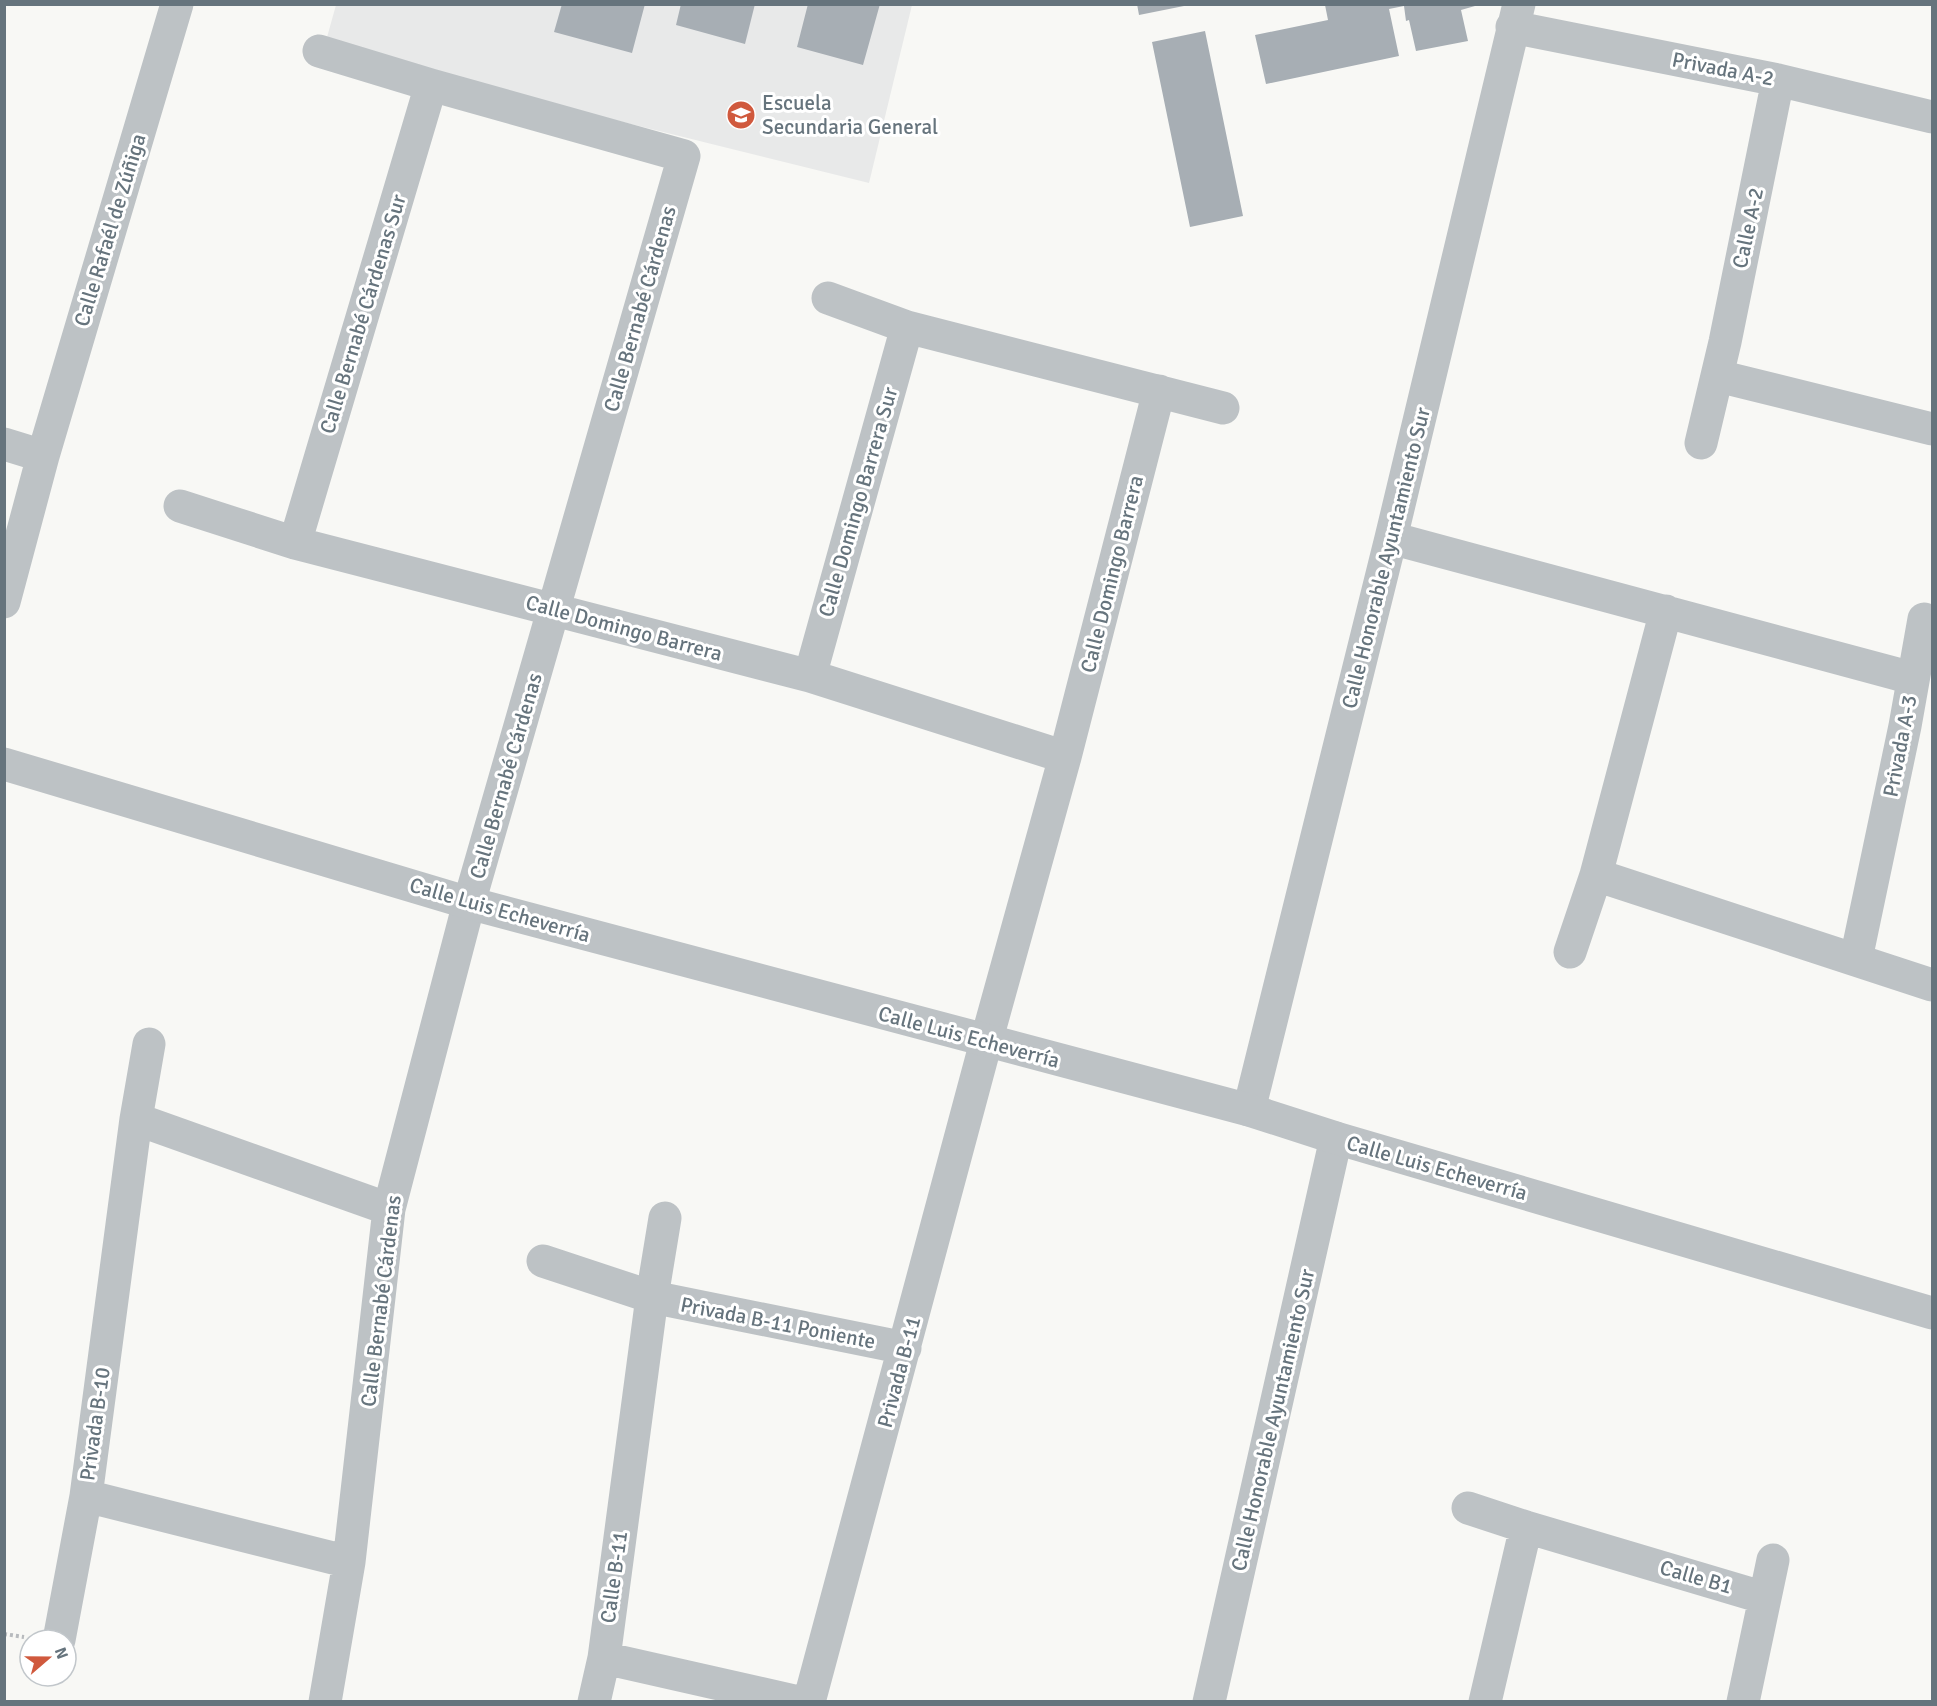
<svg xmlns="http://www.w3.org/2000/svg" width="1937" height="1706" viewBox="0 0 1937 1706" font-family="Signika,sans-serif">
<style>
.built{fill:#e8e9e9}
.building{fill:#a7aeb4}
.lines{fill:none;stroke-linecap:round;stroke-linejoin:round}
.path{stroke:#b8bbbe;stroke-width:4;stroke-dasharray:3 3;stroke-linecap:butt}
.minor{stroke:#bdc2c5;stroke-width:33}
.tertiary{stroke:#bdc2c5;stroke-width:33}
.labels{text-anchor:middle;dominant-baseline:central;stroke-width:6;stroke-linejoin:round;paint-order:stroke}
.street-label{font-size:21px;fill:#66747d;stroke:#fff}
.poi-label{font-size:21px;fill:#66747d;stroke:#fff;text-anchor:start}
</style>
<rect width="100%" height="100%" fill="#f8f8f5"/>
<path class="built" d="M336,5H912L869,183L324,48Z"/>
<path class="building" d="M562,4H645L632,53L554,32Z
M681,4H755L745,44L676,25Z
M808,4H880L863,65L797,47Z
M1137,4H1184V6L1139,15Z
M1482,4L1461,10L1468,41L1416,51L1409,20L1406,21L1404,6L1389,9L1399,56L1266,84L1255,35L1328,20L1325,5Z
M1205,31L1243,216L1190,227L1152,42Z"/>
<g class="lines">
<path class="path" d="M4,1634L24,1637"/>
<path class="minor" d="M1512,27L1778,80L1932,117
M319,51L431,85L684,156L469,903L389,1209L349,1562L325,1702
M828,298L907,327L1223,408
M1718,376L1932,429
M1701,443L1725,342L1778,80
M4,444L43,456
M180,506L295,543L810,676L1065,757
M1391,538L1912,678
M295,543L431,85
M4,602L43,456L177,4
M810,676L907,327
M1596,875L1932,985
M1570,952L1596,875L1666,611
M1856,959L1905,726L1924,619
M1249,1110L1391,538L1519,4
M136,1119L389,1209
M543,1261L652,1297L905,1348
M86,1496L349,1562
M1468,1508L1526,1527L1765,1598
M59,1640L86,1496L136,1119L149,1044
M604,1658L799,1702
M594,1702L604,1658L652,1297L665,1218
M809,1702L986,1042L1065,757L1159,391
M1209,1702L1336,1138
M1485,1702L1526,1527
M1743,1702L1773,1560"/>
<path class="tertiary" d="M4,764L469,903L1249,1110L1336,1138L1932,1313"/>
</g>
<defs>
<g id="school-disc" transform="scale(1.5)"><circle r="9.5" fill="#d0593d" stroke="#fff"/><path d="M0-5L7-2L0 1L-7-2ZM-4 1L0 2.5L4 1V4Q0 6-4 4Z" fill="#fff"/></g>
</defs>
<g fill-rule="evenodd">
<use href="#school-disc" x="741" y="115"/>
</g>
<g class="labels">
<g class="street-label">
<text transform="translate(1723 69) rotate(11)">Privada A-2</text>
<text transform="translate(1748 228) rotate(-78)">Calle A-2</text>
<text transform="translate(110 230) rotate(-73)">Calle Rafaél de Zúñiga</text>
<text transform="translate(640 309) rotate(-74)">Calle Bernabé Cárdenas</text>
<text transform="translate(363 314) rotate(-73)">Calle Bernabé Cárdenas Sur</text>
<text transform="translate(858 502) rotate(-74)">Calle Domingo Barrera Sur</text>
<text transform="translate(1386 558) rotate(-76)">Calle Honorable Ayuntamiento Sur</text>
<text transform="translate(1112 574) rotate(-76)">Calle Domingo Barrera</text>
<text transform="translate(624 628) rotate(15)">Calle Domingo Barrera</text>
<text transform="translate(1900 746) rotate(-79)">Privada A-3</text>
<text transform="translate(506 776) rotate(-74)">Calle Bernabé Cárdenas</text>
<text transform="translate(500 910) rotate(16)">Calle Luis Echeverría</text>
<text transform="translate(969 1037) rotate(15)">Calle Luis Echeverría</text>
<text transform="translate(1437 1168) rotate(16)">Calle Luis Echeverría</text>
<text transform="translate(381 1301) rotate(-83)">Calle Bernabé Cárdenas</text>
<text transform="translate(778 1323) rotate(11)">Privada B-11 Poniente</text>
<text transform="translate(899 1372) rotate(-75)">Privada B-11</text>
<text transform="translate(1273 1420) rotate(-77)">Calle Honorable Ayuntamiento Sur</text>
<text transform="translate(95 1424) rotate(-82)">Privada B-10</text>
<text transform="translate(614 1577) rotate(-82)">Calle B-11</text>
<text transform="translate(1696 1577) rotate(16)">Calle B1</text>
</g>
<g class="poi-label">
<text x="762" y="103">Escuela<tspan x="762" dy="24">Secundaria General</tspan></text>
</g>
</g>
<rect width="1937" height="1706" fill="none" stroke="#66747d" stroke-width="12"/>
<g transform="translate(48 1658) rotate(70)"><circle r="28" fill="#ffffff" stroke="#c2c7cb" stroke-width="1.5"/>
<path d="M0-4.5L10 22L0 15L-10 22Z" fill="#d0593d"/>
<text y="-9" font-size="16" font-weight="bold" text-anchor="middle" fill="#66747d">N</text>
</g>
</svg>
